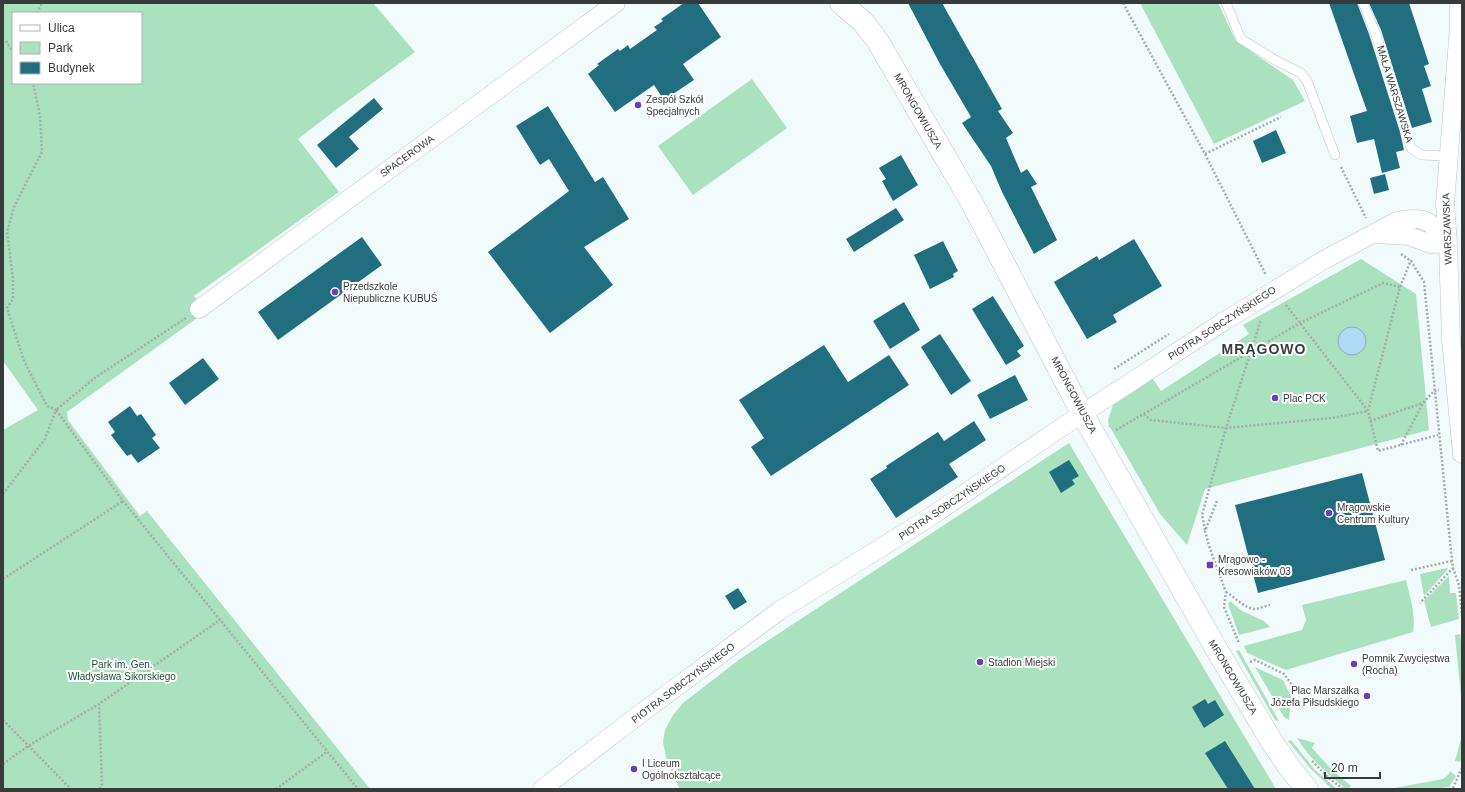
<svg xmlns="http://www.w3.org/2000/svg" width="1465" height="792" viewBox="0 0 1465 792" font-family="Arial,sans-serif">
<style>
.green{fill:#aae1be;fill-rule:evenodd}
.water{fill:#afdaf5;stroke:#8baabd}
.building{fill:#206e80}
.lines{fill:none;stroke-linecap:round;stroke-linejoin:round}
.service-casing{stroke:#bac4c4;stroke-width:10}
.minor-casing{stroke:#bac4c4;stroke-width:19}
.tertiary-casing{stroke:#bac4c4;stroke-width:23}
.path{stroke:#a5acac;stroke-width:2.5;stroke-dasharray:2 2;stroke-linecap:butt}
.service{stroke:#fff;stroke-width:9}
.minor{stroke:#fff;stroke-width:18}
.tertiary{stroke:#fff;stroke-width:22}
.poi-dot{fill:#6a3eb6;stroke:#fff;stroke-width:1.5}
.labels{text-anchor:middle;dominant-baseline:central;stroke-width:4;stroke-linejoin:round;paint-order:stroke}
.street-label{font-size:10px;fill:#373b3b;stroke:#fff}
.poi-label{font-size:10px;fill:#373b3b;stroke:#fff;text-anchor:start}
.park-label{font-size:10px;fill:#195033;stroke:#fff}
.district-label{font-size:14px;font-weight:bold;letter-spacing:1px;fill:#373b3b;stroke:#fff}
</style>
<rect width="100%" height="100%" fill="#f2fbfb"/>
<path class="green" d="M3,3H373L415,52L337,109L298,139L339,192L194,296L207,311L67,412L68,420L140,516L147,511L370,789H3V430L38,410L3,361ZM13,13H141V83H13Z
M1140,3H1218L1236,41L1293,80L1305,101L1214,144Z
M752,79L787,128L693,195L658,146Z
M1361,259L1416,294L1429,430L1205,489L1187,545L1160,514L1110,427L1109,428L1108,420L1113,405L1153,379L1161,391L1249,334L1243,325Z
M1069,443L1276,789H680L675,780L666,757L663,742L665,730L673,715L683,703L740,659Z
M1447,568L1448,569L1424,596L1420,574Z
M1449,576L1450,593H1456L1459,619L1431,627L1424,601Z
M1406,580C1410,597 1416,615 1413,632L1286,670L1247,653L1244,646L1302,630L1306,620L1302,605Z
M1230,601L1242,611L1264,621L1270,627L1239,635L1228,604Z
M1460,634L1462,646V756L1460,762L1455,761L1461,739L1462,706L1455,635Z
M1239,650L1279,721L1275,720L1236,651Z
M1255,667L1283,680L1291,697L1289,720L1284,717Z
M1297,738L1315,743L1312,748L1332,770L1351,786L1348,789H1346C1328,774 1309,758 1297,738Z
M1291,740L1315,770L1337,789H1332L1310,768L1288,741Z
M1450,771L1456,776L1449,787L1435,789H1389L1443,779L1448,775Z"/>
<path class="water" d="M1338 341a14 14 0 1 1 28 0a14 14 0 1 1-28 0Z"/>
<path class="building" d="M684,3H698L721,37L683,64L694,80L664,100L654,85L615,112L588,74L599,65L597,64L618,49L620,51L628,45L630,49L657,30L654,27L663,21L661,19Z
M908,3H942L1002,109L998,111L1013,133L1006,138L1021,173L1027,169L1037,184L1031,187L1057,240L1034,254L1002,192L991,166L962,123L971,117L940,64Z
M1329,3H1357L1369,34L1400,132L1404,150L1396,152L1400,168L1382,173L1374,139L1357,143L1350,116L1367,111Z
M1369,3H1409L1429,64L1424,66L1431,86L1422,89L1432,122L1412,128L1381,30Z
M374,98L383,109L349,137L359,149L336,168L317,145Z
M548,106L595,182L603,177L629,219L584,247L613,285L550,333L488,252L569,191L549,159L540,165L516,126Z
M1276,130L1286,153L1262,163L1253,141Z
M901,155L918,185L893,201L882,181L886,179L879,168Z
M1385,174L1389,190L1374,194L1370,178Z
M896,208L904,220L854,252L846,239Z
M362,237L382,265L278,340L258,312Z
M1134,239L1162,286L1113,315L1117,322L1087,339L1054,282L1097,256L1099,260Z
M943,241L958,271L953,274L954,277L930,289L914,255Z
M993,296L1024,346L1017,351L1021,356L1006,365L972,309Z
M904,302L920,330L890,349L873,321Z
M940,334L971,381L951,395L921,347Z
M824,345L848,382L889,355L909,385L771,476L751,447L764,438L739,400Z
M203,358L219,379L185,405L169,383Z
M1015,375L1028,400L990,419L977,395Z
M130,406L137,416L141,414L156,435L152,438L160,448L138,463L131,454L127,456L111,435L115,432L108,422Z
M974,421L986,440L949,464L958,477L896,518L870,479L887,468L886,466L938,432L944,441Z
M1069,460L1079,476L1072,480L1075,484L1061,493L1049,472Z
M1362,473L1385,560L1258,593L1235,505Z
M738,588L747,602L734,610L725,596Z
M1205,699L1208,704L1215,700L1224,715L1204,728L1192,707Z
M1225,741L1255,789H1228L1205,753Z"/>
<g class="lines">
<g class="service-casing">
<path id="service" d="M1226,3L1241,39L1275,60L1301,73L1307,81L1335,155
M1363,3L1375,32L1393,86L1411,148L1421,155L1448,156"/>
</g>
<g class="minor-casing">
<path id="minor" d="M1459,3V27L1445,204L1448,243L1451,340L1462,454
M1375,234L1409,236L1431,244L1448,243
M199,309L616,3
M542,789L636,717L779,611L930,517L1056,431L1223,322L1322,261L1397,221C1427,215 1430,221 1448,243"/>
</g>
<g class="tertiary-casing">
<path id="tertiary" d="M841,3L863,22L877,40L972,203L1083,415L1217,650L1272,742L1289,767L1307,789"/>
</g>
<path class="path" d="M1123,3L1205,154L1266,275
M37,13L42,3
M6,41L13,52
M1205,154L1281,117
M1341,167L1366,218
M1401,254L1411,261L1424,282L1452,561L1453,568L1420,603
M1286,305L1368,411L1378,451L1438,435
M186,318L96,377L56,410L123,501L358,789
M1114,369L1169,334
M1144,414L1151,420L1226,428L1332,418L1368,411L1400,287L1411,260
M1370,421L1423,403
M1116,430L1300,323L1383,283L1400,287
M1401,445L1423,403L1434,391L1439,390
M3,494L45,439L56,410L47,406L24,361L7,308L13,299V279L7,232L14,207L42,152L40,116L33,83
M1217,501L1205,531L1210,549L1226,592L1224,607L1239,643
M1205,530L1202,515L1226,428L1261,320
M1453,568L1459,585L1462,615
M1411,570L1452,561
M3,579L123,501
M1226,592C1235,597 1244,608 1254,609C1259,609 1265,606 1270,605
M1250,662L1255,660L1284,674L1298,693
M3,720L71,789
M1312,761L1329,778L1343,789
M3,764L28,746L99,704
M1453,788L1462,768
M100,789L102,784L99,704L220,620
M276,789L328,751
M1448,789H1456"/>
<use href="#service" class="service"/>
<use href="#minor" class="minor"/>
<use href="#tertiary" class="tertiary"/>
</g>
<g class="poi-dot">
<circle cx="638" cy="105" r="4"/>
<circle cx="335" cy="292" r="4"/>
<circle cx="1275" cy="398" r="4"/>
<circle cx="1329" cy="513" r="4"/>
<rect x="1206" y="561" width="8" height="8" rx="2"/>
<circle cx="980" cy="662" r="4"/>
<circle cx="1354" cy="664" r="4"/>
<circle cx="1367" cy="696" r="4"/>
<circle cx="634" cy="769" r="4"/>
</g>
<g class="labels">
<g class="street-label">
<text transform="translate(1395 94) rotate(73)">MAŁA WARSZAWSKA</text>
<text transform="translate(918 111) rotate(60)">MRONGOWIUSZA</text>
<text transform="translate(407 156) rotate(-36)">SPACEROWA</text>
<text transform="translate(1447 229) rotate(-92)">WARSZAWSKA</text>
<text transform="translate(1222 323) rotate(-33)">PIOTRA SOBCZYŃSKIEGO</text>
<text transform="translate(1074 395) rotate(62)">MRONGOWIUSZA</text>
<text transform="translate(952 502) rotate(-34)">PIOTRA SOBCZYŃSKIEGO</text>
<text transform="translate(1233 677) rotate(59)">MRONGOWIUSZA</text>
<text transform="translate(683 683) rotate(-37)">PIOTRA SOBCZYŃSKIEGO</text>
</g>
<g class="poi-label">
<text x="646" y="99">Zespół Szkół<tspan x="646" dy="12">Specjalnych</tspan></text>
<text x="343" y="286">Przedszkole<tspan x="343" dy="12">Niepubliczne KUBUŚ</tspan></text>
<text x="1283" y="398">Plac PCK</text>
<text x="1337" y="507">Mrągowskie<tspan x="1337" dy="12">Centrum Kultury</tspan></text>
<text x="1218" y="559">Mrągowo -<tspan x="1218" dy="12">Kresowiaków 03</tspan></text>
<text x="1362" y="658">Pomnik Zwycięstwa<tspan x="1362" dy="12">(Rocha)</tspan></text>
<text x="988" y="662">Stadion Miejski</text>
<text x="1359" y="690" text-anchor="end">Plac Marszałka<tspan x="1359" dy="12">Józefa Piłsudskiego</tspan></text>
<text x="642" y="763">I Liceum<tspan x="642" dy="12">Ogólnokształcące</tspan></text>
</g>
<g class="park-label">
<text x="122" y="664">Park im. Gen.<tspan x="122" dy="12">Władysława Sikorskiego</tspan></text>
</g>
<g class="district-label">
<text x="1264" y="349">MRĄGOWO</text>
</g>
</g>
<rect width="1465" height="792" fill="none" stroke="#373b3b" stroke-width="8"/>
<rect x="12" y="12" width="130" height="72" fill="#ffffff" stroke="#afb1b1"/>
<rect x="20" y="25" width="20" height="6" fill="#ffffff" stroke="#afb1b1"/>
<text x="48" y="32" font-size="12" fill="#373b3b">Ulica</text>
<rect x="20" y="42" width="20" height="12" fill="#aae1be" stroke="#afb1b1"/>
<text x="48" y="52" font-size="12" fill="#373b3b">Park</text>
<rect x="20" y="62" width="20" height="12" fill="#206e80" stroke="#afb1b1"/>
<text x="48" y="72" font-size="12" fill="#373b3b">Budynek</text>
<path d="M1325 772v6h55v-6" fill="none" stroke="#373b3b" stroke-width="2"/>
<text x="1331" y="772" font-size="12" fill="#373b3b" stroke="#ffffff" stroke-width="3" paint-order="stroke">20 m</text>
</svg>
